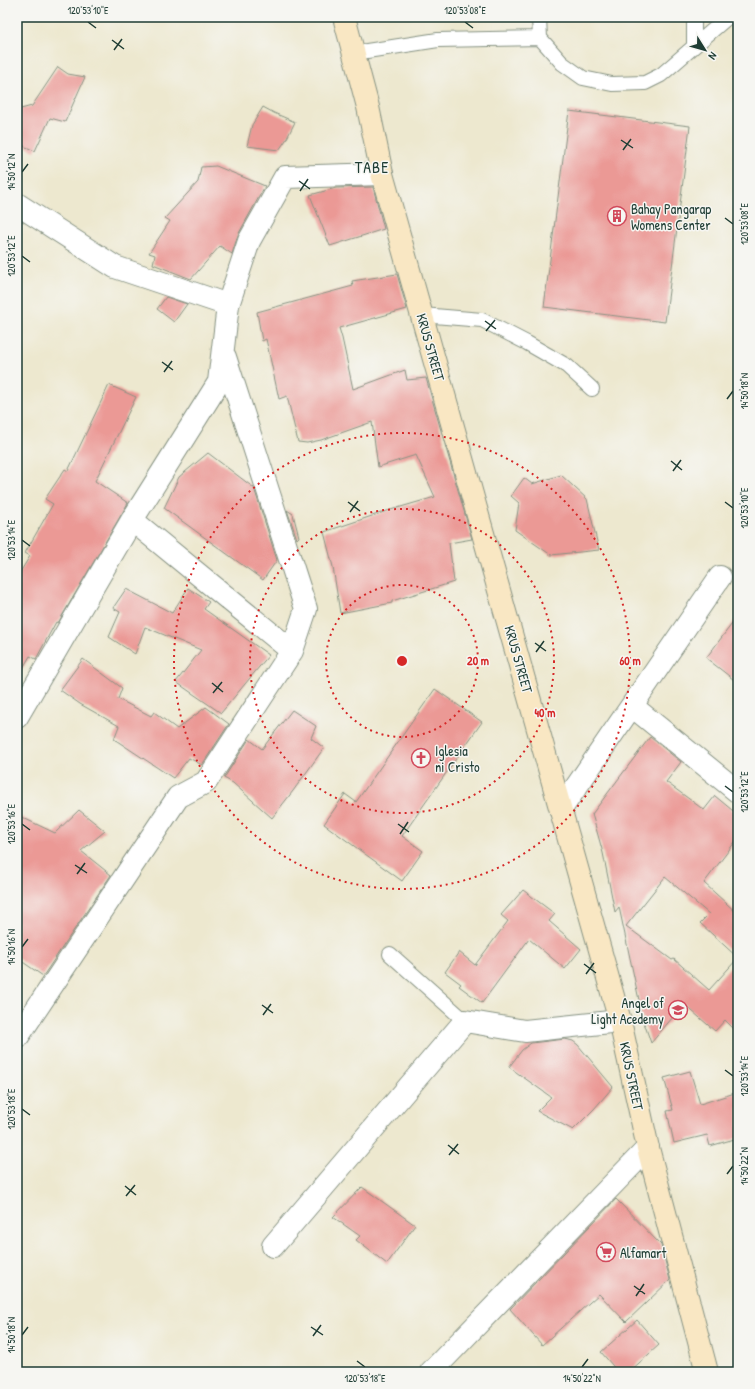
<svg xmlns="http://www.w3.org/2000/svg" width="755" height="1389" viewBox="0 0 755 1389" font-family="'Patrick Hand',sans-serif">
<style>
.building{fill:#eb9995;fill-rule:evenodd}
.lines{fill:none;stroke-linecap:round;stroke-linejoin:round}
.lane-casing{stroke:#869282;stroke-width:16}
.street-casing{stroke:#869282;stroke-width:24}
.secondary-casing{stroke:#869282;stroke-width:24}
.lane{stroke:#fff;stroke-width:14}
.street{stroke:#fff;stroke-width:22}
.secondary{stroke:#f9e7c3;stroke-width:22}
.ticks{fill:none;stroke:#1f3d34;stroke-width:1.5}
.ring{fill:none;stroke:#d62828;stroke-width:2;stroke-dasharray:2 4}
.labels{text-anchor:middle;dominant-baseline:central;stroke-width:3;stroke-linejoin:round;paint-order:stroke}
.poi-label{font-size:14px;fill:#1f3d34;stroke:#f6f6f2;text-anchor:start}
.street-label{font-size:14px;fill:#1f3d34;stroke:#f6f6f2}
.quarter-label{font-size:16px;letter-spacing:1px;fill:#1f3d34;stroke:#f6f6f2}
.centre{fill:#d62828;stroke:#f6f6f2;stroke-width:2}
.ring-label{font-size:12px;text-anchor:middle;font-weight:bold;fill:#d62828;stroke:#f6f6f2;stroke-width:3;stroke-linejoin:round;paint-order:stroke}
.neatline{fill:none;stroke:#1f3d34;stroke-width:1.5}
.ticks-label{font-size:10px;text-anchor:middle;fill:#1f3d34}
</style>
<rect width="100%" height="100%" fill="#f6f6f2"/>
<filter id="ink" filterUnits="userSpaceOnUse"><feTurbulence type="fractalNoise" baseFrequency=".025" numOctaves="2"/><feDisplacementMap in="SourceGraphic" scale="8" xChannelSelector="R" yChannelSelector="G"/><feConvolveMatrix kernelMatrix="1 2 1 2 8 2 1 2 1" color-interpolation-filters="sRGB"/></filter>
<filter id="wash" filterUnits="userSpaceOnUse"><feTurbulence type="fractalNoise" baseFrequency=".012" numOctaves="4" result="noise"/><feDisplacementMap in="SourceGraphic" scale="16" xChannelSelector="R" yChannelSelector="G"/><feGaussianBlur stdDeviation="0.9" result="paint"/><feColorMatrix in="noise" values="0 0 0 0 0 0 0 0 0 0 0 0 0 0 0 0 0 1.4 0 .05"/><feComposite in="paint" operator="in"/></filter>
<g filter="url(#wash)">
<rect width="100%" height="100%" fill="#ede8cf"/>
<g id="blocks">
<path class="building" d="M58,67L68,74L85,77L65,122L50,118L35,151L17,143V110L32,106Z
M263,107L274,113L295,122L286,140L279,150L247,146L252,125Z
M569,111L690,126L665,322L544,307Z
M216,166L265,186L238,235L232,254L220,246L191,279L153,264L155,255L149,253L170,221L165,218L198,182L201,167Z
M373,187L384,229L330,246L310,195L336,188Z
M397,274L407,309L339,328L342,338L353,389L405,370L407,380L426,378L472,539L449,543L454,582L392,601V603L340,613L333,567L324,532L387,511L435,497L416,455L378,467L372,422L321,440L307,443L298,442L287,396L279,399L266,339L262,341L257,312L353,286L352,281Z
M166,297L187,304L174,322L157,309Z
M109,385L136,397L95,481L128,503L58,623L56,622L36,659L30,656L17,678V577L30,556L25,553L53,504L45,499L65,469L68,471Z
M208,453L254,488L277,560L263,580L164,508L179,477Z
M561,475L587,499L599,550L551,555L515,530L519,503L511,496L524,478L532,484Z
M287,510L293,514L299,537L297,539Z
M188,588L209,602L204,609L269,655L221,713L176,682L201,650L145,627L135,654L109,637L120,612L113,608L126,589L172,613Z
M738,616V683L706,658Z
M83,659L122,688L118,699L151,716L154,712L177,729L206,707L229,724L202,765L189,758L173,778L114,739L119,726L80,704L60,690Z
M435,689L482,722L402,836L423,851L402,881L324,824L345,794L356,802Z
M292,710L316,726L311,738L324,748L293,791L272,818L233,783L224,778L249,739L262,749Z
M650,737L681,762L666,782L704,810L715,796L738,815V838L704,883L738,914V1033L725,1020L715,1031L684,1004L651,1043L637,1002L639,1000L619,907L615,912L603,853L592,814ZM665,877L709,914L700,923L738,958L709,990L674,959L672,960L626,926Z
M79,810L105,831L81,851L111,875L43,976L17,958V815L55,833Z
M523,890L555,914L549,921L581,949L565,969L529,939L482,1003L459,986L461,984L445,972L459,952L475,965L508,921L501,915Z
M565,1039L573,1041L578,1045L613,1087L594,1109L573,1130L537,1111L551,1097L509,1067L522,1050L531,1043Z
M690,1071L700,1104L738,1092V1138L710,1146L707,1135L674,1143L667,1111L673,1110L664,1078Z
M362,1187L415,1225L387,1264L356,1240L360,1236L333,1217Z
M616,1199L661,1245L670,1280L626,1322L599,1294L542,1345L510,1309Z
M637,1320L659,1345L629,1372H618L601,1352Z"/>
</g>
</g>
<g filter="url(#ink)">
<use href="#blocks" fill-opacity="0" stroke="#869282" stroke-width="1"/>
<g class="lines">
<g class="lane-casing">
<path id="lane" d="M539,17L540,38
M694,17V46
M354,53L438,40L540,38L562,63L583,78L612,84L645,83L661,75L728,17
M422,315L482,320L527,343L567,366L592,389
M390,954L465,1021"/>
</g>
<g class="street-casing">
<path id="street" d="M17,204L115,267L228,305
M225,357L306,609L292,651
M632,706L738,792
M17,717L132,520
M561,809L720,577
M17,1038L178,797L206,782L292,651L132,520L219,382L228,305L249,241L285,177L382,174
M273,1246L465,1021L525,1031L620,1021
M431,1372L648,1148"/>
</g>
<g class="secondary-casing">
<path id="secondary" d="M344,17L368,107L382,174L620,1021L648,1148L707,1372"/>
</g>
<use href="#lane" class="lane"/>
<use href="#street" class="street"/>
<use href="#secondary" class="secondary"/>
</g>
</g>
<path class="ticks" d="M88,22L96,28M465,22L473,28M112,40L124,49M114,50L122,39M621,140L633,148M623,150L631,139M22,172L28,164M299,181L310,189M300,191L308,179M725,218L733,224M22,256L30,262M485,321L496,329M486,331L495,320M162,362L173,370M164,372L172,361M727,399L733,391M671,461L682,470M673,471L681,460M348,502L360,511M725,502L733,508M350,512L358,501M22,540L30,546M535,643L546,651M536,652L544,641M212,683L223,692M213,693L222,682M725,786L733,792M22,824L30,830M398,824L409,832M400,834L408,822M75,865L87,873M77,874L85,863M22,947L28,939M584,964L596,973M586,974L594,963M262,1005L273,1013M263,1015L271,1004M725,1070L733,1076M22,1109L30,1115M448,1145L459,1154M449,1155L458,1144M727,1174L733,1166M125,1186L136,1195M126,1196L135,1185M634,1286L645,1294M636,1296L644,1284M311,1327L323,1335M22,1335L28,1327M313,1336L321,1325M357,1361L365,1367M582,1367L588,1359"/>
<g class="ring">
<circle cx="402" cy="661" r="76"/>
<circle cx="402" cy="661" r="152"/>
<circle cx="402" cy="661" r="228"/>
</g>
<defs>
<g id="building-ring" transform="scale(1)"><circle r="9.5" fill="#f6f6f2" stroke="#d1495b" stroke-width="1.5"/><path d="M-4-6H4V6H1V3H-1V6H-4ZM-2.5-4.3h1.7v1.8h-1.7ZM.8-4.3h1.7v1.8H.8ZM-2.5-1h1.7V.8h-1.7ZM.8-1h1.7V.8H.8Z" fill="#d1495b"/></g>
<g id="church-ring" transform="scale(1)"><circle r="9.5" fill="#f6f6f2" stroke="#d1495b" stroke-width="1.5"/><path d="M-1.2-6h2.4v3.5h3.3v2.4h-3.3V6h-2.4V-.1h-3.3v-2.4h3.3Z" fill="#d1495b"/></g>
<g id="school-ring" transform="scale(1)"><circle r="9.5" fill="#f6f6f2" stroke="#d1495b" stroke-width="1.5"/><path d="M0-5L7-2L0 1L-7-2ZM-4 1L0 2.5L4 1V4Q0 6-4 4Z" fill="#d1495b"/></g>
<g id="supermarket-ring" transform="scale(1)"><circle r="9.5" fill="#f6f6f2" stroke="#d1495b" stroke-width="1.5"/><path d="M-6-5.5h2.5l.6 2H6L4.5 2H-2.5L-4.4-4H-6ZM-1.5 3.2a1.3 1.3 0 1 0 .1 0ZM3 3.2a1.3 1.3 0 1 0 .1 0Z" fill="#d1495b"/></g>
</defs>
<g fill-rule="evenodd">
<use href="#building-ring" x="617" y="216"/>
<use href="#church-ring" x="421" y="758"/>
<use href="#school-ring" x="678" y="1010"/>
<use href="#supermarket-ring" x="606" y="1252"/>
</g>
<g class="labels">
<g class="poi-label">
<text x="631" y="208">Bahay Pangarap<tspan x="631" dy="16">Womens Center</tspan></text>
<text x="435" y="750">Iglesia<tspan x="435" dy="16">ni Cristo</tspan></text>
<text x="664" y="1002" text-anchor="end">Angel of<tspan x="664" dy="16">Light Acedemy</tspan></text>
<text x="620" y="1252">Alfamart</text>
</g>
<g class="street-label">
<text transform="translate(431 347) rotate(74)">KRUS STREET</text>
<text transform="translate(519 659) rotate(74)">KRUS STREET</text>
<text transform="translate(632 1076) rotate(78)">KRUS STREET</text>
</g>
<g class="quarter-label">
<text x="372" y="167">TABE</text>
</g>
</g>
<circle cx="402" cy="661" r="6" class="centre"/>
<g class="ring-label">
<text x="478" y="665">20 m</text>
<text x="630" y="665">60 m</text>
<text x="545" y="717">40 m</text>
</g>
<rect width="755" height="1389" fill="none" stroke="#f6f6f2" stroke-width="44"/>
<g transform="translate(705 50) rotate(127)" stroke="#f6f6f2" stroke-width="3" paint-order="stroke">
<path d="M0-3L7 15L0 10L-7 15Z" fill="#1f3d34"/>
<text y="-6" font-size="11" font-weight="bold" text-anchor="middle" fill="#1f3d34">N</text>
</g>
<rect x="22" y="22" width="711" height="1345" class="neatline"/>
<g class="ticks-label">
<text x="88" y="14">120°53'10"E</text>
<text x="465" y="14">120°53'08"E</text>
<text transform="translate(11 172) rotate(-90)" y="4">14°50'12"N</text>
<text transform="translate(744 224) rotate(-90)" y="4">120°53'08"E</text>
<text transform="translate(11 256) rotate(-90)" y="4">120°53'12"E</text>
<text transform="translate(744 391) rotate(-90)" y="4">14°50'18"N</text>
<text transform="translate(744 508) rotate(-90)" y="4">120°53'10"E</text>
<text transform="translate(11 540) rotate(-90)" y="4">120°53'14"E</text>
<text transform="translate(744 792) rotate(-90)" y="4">120°53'12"E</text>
<text transform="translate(11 824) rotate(-90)" y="4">120°53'16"E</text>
<text transform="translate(11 947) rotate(-90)" y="4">14°50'16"N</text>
<text transform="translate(744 1076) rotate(-90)" y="4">120°53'14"E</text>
<text transform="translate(11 1109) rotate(-90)" y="4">120°53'18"E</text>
<text transform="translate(744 1166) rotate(-90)" y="4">14°50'22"N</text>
<text transform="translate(11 1335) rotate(-90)" y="4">14°50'18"N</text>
<text x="365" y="1382">120°53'18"E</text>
<text x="582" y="1382">14°50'22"N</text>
</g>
</svg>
